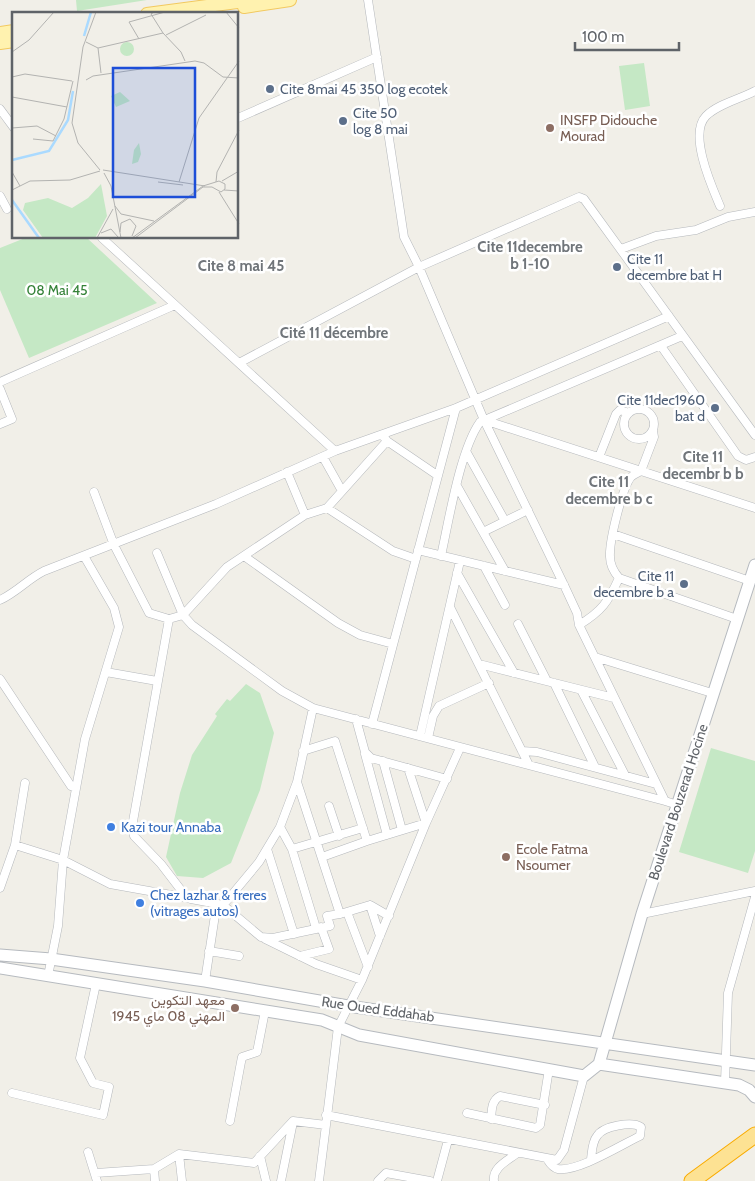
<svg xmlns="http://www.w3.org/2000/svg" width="755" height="1181" viewBox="0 0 755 1181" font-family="Cabin,Vazirmatn,sans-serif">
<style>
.green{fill:#c5e8c5}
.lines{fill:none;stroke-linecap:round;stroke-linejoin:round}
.street-casing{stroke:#b5b8bc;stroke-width:9}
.secondary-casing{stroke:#b6babf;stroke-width:13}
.primary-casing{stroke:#f2c960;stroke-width:14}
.highway-casing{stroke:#f9ab00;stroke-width:17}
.street{stroke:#fff;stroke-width:8}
.secondary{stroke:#fff;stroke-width:11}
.primary{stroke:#fff2af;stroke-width:12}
.highway{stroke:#fde293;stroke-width:15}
.service-dot{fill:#5c6f8a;stroke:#fff;stroke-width:2}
.education-dot{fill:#8d6e63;stroke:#fff;stroke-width:2}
.shop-dot{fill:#3f7fe0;stroke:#fff;stroke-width:2}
.labels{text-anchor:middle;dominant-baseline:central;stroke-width:5;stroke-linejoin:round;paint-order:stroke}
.service-label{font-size:14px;fill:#4e5e75;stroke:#fff;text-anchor:start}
.education-label{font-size:14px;fill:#785e54;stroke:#fff;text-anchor:start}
.park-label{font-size:14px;fill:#348238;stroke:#fff}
.street-label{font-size:14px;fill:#5f6368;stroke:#fff}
.shop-label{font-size:14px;fill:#366cbe;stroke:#fff;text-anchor:start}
.neighbourhood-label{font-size:15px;font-weight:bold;fill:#70757a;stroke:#fff}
.inset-river{fill:none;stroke:#aadaff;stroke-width:2.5}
.inset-road{fill:none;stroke:#b3b3b1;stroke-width:1}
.view{fill:#1d4ed8;fill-opacity:0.15;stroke:#1d4ed8;stroke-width:2.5}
.inset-edge{fill:none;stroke:#5f6368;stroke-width:2.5}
</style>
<rect width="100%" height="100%" fill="#f1efe8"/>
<path class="green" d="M76,0H147L77,11Z
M644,63L650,106L625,110L619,66Z
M25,238H87L157,303L29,358L0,290V248Z
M246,684L260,693L274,733L260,790L231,863L203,878L177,876L166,857L180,793L192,755L217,716L215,714L227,699L230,701Z
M711,748L755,761V851L748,873L679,852Z"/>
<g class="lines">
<g class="street-casing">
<path id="street" d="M368,0L404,237L419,267L484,420L564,585L577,613L579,625L665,801L678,805
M0,109L14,128
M238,118L377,57
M0,196L7,209
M720,206C712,187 688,134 706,116C718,104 740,99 755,91
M102,238L335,451
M621,249L656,236L696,230L728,217L755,212
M661,346L738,456L746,460L755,457
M239,363L419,267L579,197L584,199L755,435
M0,382L175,305
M0,389L12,419L0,424
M624 424a15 15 0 1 1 30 0a15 15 0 1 1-30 0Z
M484,420L755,508
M384,437L387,441L437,475
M467,453L505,521
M323,457L342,491
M599,457L616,414L620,410L629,413
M287,472L305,515
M457,486L505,571
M94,492L114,545L149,613L169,619
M327,508L393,551L416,559
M483,532L528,510
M613,534L750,581
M418,550L564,585
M157,553L183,615L192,625L282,691L313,708L665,801
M244,556L338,623L360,635L393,644
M441,556C449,520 460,450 480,422L682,336
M484,566L505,605
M457,573L514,673
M619,578L737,619
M0,600C17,592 28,579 44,571L216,504L335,451L456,408L669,316
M450,607L529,765
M518,624L547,681
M579,625C602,611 608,602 619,578C614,572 610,565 610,557C609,542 622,488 631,477C634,474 638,473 641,471L654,437L653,431
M595,657L712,693
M479,664L614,698
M106,672L157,681
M0,679L71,786L76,788
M554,683L595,767
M581,690L625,775
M356,719L365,752L371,758L447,779
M372,724L456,408
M420,736L460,561
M428,738L433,716L439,706L489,683
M303,751L335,741L367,841L426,823L408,768
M522,751L537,752L656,784
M365,754L387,835
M383,761L402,830
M297,782L340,914L370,905L389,916
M329,806L339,836
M280,827L292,849L363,828
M15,845L25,783
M267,849L294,934
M292,849L316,928
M322,857L367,841
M0,888L15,845L63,860L110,884L188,898
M370,905L380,936
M347,912L368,967
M340,914L327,916L330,926L273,938L261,937L223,905L191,899L184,894L161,864L134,836L132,827L169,619L183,615L227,567L305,515L327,508L387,441
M642,914L755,891
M265,939L316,964L362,980
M209,951L239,956
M300,956L329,949L321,927
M48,976L58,926L63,860L85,739L119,627L114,608L84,556
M205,981L215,915L259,862L280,827L297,782L313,708
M725,1083L728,993L755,897
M12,1093L103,1115L109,1087L93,1083L80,1058L96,984
M467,1113L536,1128L540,1125L549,1069
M326,1115L557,1160L564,1150L584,1076
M491,1119C492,1110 491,1101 500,1096L545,1105
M230,1121L241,1062L242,1057L257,1052L265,1011
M88,1152L97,1181
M179,1154L182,1181
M260,1156L266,1181
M547,1159C550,1164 553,1168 558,1169C578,1172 621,1145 640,1136L641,1127C632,1121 603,1126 597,1136C592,1142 592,1152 591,1159
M154,1169L155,1181
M96,1173L154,1169L179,1154L254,1163L293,1121L326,1125L338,1027L362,980L426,823L460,748
M281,1181L293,1122
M319,1181L326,1125
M378,1181L386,1173L430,1181
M437,1181L448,1140
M494,1181C492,1168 507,1161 516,1154"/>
</g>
<g class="secondary-casing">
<path id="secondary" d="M0,955L51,959L205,981L348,1006L755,1065
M0,968L322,1020L359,1035L584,1076L599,1064L739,1085L749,1090L755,1097
M599,1064L642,914L755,565"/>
</g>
<g class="primary-casing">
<path id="primary" d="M244,7L290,0
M147,14L252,0
M0,33L14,31
M0,43L14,41"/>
</g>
<g class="highway-casing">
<path id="highway" d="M692,1181L755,1135"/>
</g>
<use href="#street" class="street"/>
<use href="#secondary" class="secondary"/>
<use href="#primary" class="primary"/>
<use href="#highway" class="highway"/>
</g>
<g class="service-dot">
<circle cx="270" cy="89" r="5"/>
<circle cx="343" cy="121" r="5"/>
<circle cx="617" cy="267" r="5"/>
<circle cx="715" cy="408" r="5"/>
<circle cx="684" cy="584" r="5"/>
</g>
<g class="education-dot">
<circle cx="550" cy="128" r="5"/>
<circle cx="506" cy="857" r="5"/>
<circle cx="235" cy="1008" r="5"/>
</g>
<g class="shop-dot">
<circle cx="111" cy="827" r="5"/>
<circle cx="140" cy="903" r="5"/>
</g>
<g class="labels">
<g class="service-label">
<text x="280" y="89">Cite 8mai 45 350 log ecotek</text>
<text x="353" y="113">Cite 50<tspan x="353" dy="16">log 8 mai</tspan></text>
<text x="627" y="259">Cite 11<tspan x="627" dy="16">decembre bat H</tspan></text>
<text x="705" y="400" text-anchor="end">Cite 11dec1960<tspan x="705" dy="16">bat d</tspan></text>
<text x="674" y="576" text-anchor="end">Cite 11<tspan x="674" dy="16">decembre b a</tspan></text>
</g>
<g class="education-label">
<text x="560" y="120">INSFP Didouche<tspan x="560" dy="16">Mourad</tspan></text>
<text x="516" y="849">Ecole Fatma<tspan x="516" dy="16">Nsoumer</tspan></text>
<text x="225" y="1000" text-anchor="end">معهد التكوين<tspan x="225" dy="16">المهني 08 ماي 1945</tspan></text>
</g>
<g class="park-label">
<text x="57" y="290">08 Mai 45</text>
</g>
<g class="street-label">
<text transform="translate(678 802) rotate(-72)">Boulevard Bouzerad Hocine</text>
<text transform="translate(378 1009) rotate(8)">Rue Oued Eddahab</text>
</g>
<g class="shop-label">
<text x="121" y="827">Kazi tour Annaba</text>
<text x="150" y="895">Chez lazhar &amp; freres<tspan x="150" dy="16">(vitrages autos)</tspan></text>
</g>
<g class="neighbourhood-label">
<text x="530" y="247">Cite 11decembre<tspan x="530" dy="17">b 1-10</tspan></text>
<text x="241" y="266">Cite 8 mai 45</text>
<text x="334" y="333">Cité 11 décembre</text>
<text x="703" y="457">Cite 11<tspan x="703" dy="17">decembr b b</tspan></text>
<text x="609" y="482">Cite 11<tspan x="609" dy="17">decembre b c</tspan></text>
</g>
</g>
<g transform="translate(12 12)">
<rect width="226" height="226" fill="#f1efe8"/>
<path d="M108 37a7 7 0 1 1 14 0a7 7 0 1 1-14 0ZM108,80L118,89L104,95L99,84ZM127,131L129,142L126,150L120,152L122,138ZM89,172L95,204L83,226H31L11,198L13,191L36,186L60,196L76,186Z" fill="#c5e8c5"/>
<path class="inset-river" d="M72,24L79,0M0,148L37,139L56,108L61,79M0,188L27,226"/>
<path class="inset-road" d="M84,0L71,35L60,111L66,131L88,158M142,0L139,2L151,21L169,40L173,49M214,0L227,16M154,23L194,3M127,27L117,10L153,0M74,30L86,36L151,21M86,36L89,61M0,40L17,28L42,0M0,65L13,62L60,69M74,68L81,64L183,49L192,51L211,65L227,66M0,85L55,95M0,116L25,114L44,124M21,127L41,129L52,107L61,69M91,158L193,174M0,160L8,174M92,161L99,174L109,226M210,169L227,159M146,170L171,173M167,170L187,106L227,49M204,170L205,160L227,118M0,178L18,169L58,168L88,159M212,178L227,179M207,180L227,212M103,194L109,202L142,209M108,220L109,211L118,207L124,214L120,224M89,221L99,217L106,225M85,226L101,197M120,226L191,174L207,169L213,172V177L209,180L200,175H191L123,226"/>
<path class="view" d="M101,56H183V185H101Z"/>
<rect width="226" height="226" class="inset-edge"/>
</g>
<path d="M575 42v8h104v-8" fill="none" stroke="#5f6368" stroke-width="2.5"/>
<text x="582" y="42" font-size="15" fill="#5f6368" stroke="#ffffff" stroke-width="4" paint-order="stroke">100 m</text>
</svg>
